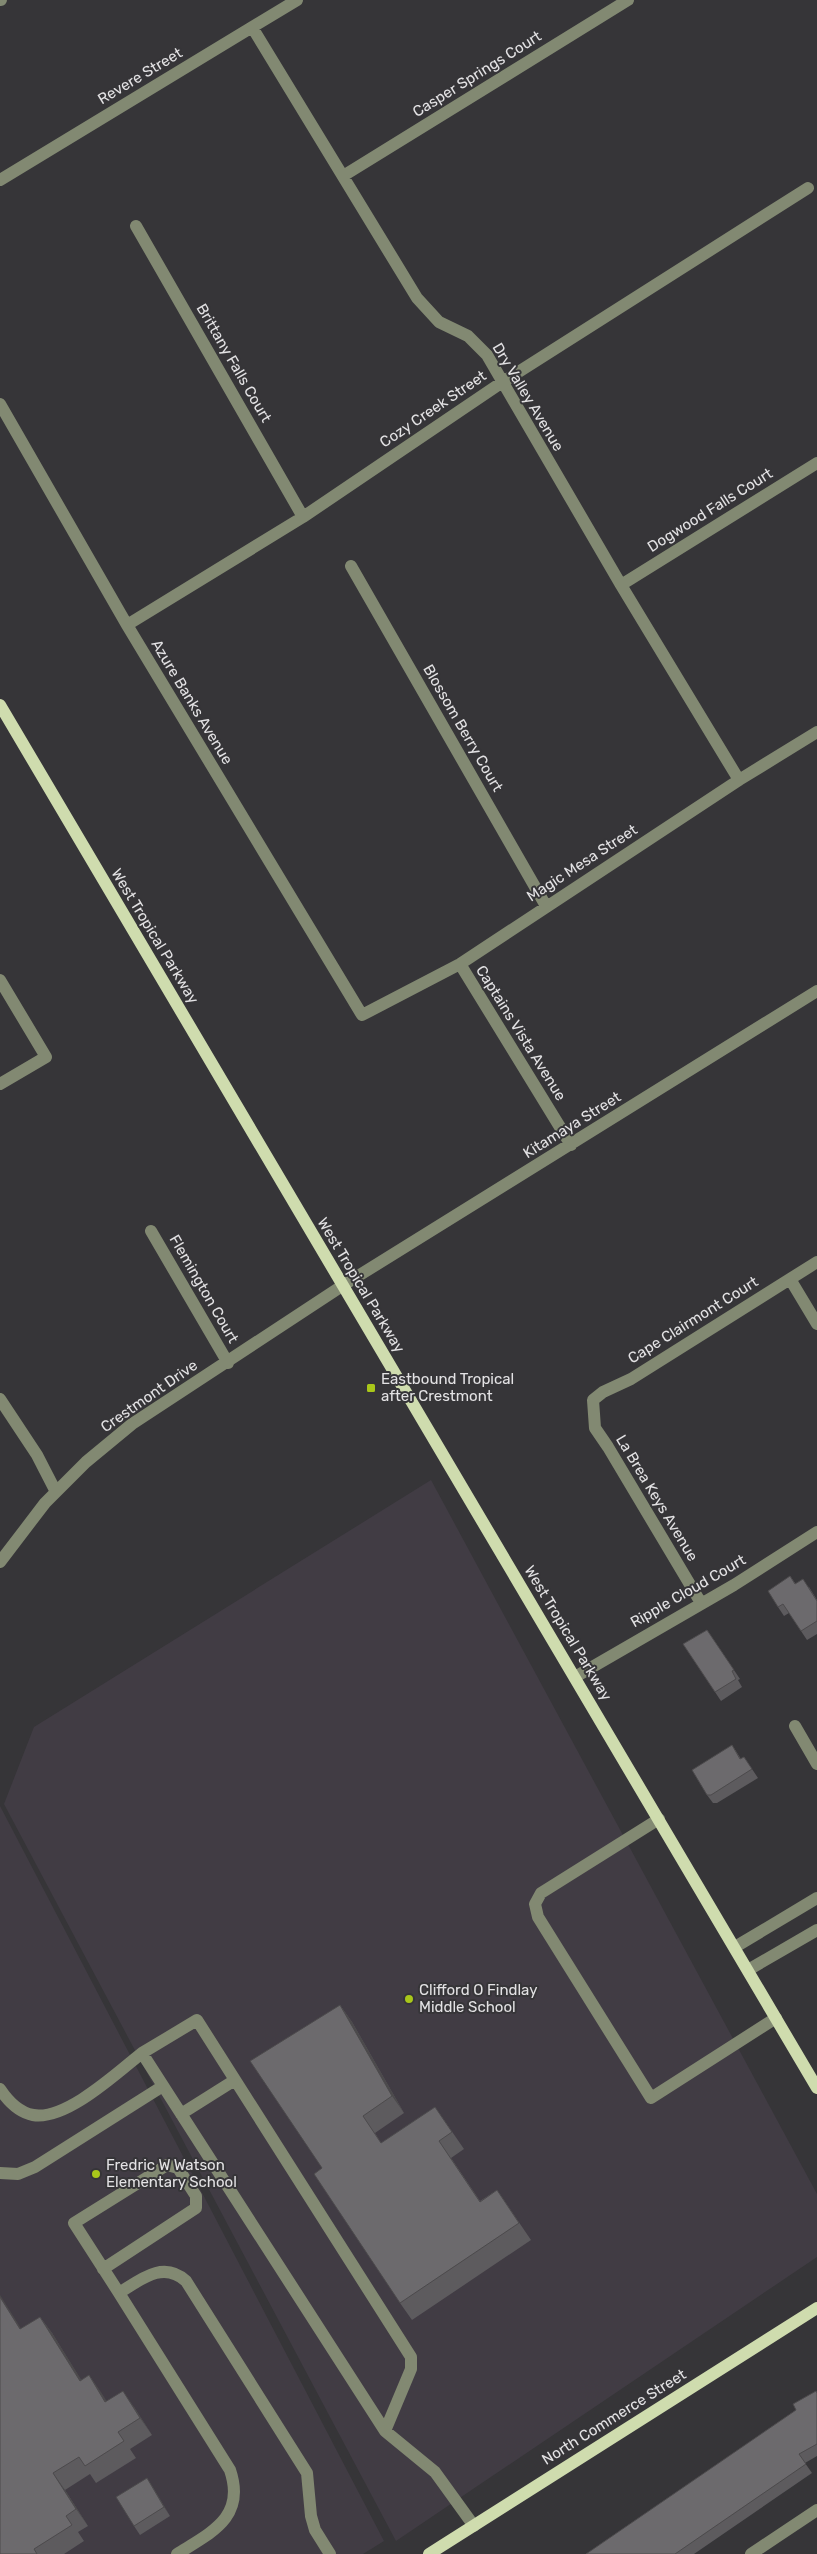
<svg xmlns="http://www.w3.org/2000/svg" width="817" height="2554" viewBox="0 0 817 2554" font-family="Rubik,sans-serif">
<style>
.built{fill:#413c44}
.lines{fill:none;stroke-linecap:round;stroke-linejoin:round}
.minor{stroke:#828972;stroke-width:12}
.major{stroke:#cfdcae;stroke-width:12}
.wall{fill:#5d5b5e}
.shaded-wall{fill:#4c4a4c}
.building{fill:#6c6a6d;stroke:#4c4a4c}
.poi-dot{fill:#a9c71a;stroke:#363538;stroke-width:2}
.labels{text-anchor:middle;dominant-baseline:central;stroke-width:4;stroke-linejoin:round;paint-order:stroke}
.street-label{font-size:15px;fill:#e3e2e4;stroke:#363538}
.poi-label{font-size:15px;fill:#e3e2e4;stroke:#363538;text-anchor:start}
</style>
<rect width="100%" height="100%" fill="#363538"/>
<path class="built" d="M431,1480L817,2194V2257L396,2541L4,1804L34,1727Z
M0,1806L384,2541L363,2554H0Z"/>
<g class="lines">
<path class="minor" d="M0,0H1
M252,27L417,298L439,322L468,336L487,355L621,585L739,780
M343,176L628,0
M0,180L297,0
M136,226L303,517
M0,404L127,625L362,1015L460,964L739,780L817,732
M351,566L546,906
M621,585L817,463
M127,625L303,517L501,383L808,188
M460,964L571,1145
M0,980L46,1057L0,1084
M151,1231L228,1363
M790,1279L817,1324
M0,1399L37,1455L56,1492
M0,1562L45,1503L86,1462L132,1424L342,1286L817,991
M701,1603L608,1447L595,1428L593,1400L603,1392L631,1379L817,1262
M575,1677L734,1585L817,1532
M795,1726L817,1764
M659,1819L541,1893L535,1904L538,1917L651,2098L776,2018
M735,1947L817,1898
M748,1970L817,1930
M0,2089C8,2101 18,2112 33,2115C66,2121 118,2072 142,2053
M181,2114L235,2080
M0,2173L18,2174L35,2167L163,2086
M103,2269L196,2208V2196L178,2168L167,2165L74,2223L119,2293
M385,2431L411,2369V2357L197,2020L142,2053L385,2431L435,2472L474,2526
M177,2554C212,2532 246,2517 230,2470L119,2293C140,2280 163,2260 186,2281L307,2473L311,2516L315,2530L330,2554
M751,2554L817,2510"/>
<path class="major" d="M0,705L817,2088
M429,2554L817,2308"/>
</g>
<path class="wall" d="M790,1576L795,1583L809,1587L817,1600V1634L807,1640L789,1613L784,1616L778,1607Z
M707,1630L740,1679L738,1680L742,1687L721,1701L683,1644Z
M732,1745L741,1759L744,1757L758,1778L717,1803H713L707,1795Z
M340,2005L352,2022L404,2113L375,2133L381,2143L435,2107L464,2149L451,2158L480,2201L497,2190L531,2240L412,2320L400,2303L322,2168Z
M40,2317L52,2333L81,2380L89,2375L106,2401L134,2407L152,2435L130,2449L136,2458L96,2483L90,2474L65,2490L88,2526L78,2532L84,2541L64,2554H0L21,2329Z
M817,2393V2456L805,2463L812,2473L694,2554H586L796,2410Z
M147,2478L170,2516L140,2535L134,2526Z"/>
<path class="shaded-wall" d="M340,2005L352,2022L404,2113L392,2096Z
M0,2295L32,2346L20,2329L0,2297Z
M40,2317L52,2333L92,2397L80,2381Z
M89,2375L101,2392L117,2418L105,2402Z
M123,2391L134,2407L152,2435L140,2418Z
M53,2473L65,2490L88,2526L76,2509Z
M147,2478L153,2487L170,2516L164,2507Z"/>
<path class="building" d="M790,1576L795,1584L803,1579L817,1601V1621L801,1631L783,1604L778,1607L768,1591Z
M707,1630L734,1670L732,1671L736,1679L715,1692L683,1644Z
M732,1745L740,1759L744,1757L752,1769L711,1795H707L692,1770Z
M340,2005L392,2096L363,2116L381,2143L435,2107L452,2132L439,2141L480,2202L497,2190L519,2223L400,2303L314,2174L322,2168L250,2061Z
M0,2297L20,2329L40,2317L80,2381L89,2375L105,2402L123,2391L140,2418L118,2432L124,2441L85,2466L79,2457L53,2473L76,2509L66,2516L72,2525L34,2549L37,2554H0Z
M816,2391L817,2393V2444L799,2454L806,2464L675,2554H586L796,2410L793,2404Z
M147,2478L164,2507L134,2526L116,2497Z"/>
<g class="poi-dot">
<rect x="366" y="1383" width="10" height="10" rx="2.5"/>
<circle cx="409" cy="1999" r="5"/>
<circle cx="96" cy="2174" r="5"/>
</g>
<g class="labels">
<g class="street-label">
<text transform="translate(477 74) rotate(-32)">Casper Springs Court</text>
<text transform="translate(140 76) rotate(-31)">Revere Street</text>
<text transform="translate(234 363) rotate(60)">Brittany Falls Court</text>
<text transform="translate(528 397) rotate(59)">Dry Valley Avenue</text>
<text transform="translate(433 409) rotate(-34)">Cozy Creek Street</text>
<text transform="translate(710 510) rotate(-32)">Dogwood Falls Court</text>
<text transform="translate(192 702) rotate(59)">Azure Banks Avenue</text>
<text transform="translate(463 728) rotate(60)">Blossom Berry Court</text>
<text transform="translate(582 863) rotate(-33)">Magic Mesa Street</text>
<text transform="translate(155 936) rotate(59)">West Tropical Parkway</text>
<text transform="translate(521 1033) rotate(58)">Captains Vista Avenue</text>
<text transform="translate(572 1125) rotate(-32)">Kitamaya Street</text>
<text transform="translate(361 1285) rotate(59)">West Tropical Parkway</text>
<text transform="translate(204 1289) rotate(60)">Flemington Court</text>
<text transform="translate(693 1320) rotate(-32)">Cape Clairmont Court</text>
<text transform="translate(149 1396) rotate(-35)">Crestmont Drive</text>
<text transform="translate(657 1498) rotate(59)">La Brea Keys Avenue</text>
<text transform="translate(688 1591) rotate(-30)">Ripple Cloud Court</text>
<text transform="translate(568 1633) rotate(59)">West Tropical Parkway</text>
<text transform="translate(614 2417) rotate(-32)">North Commerce Street</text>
</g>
<g class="poi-label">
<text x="381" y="1379">Eastbound Tropical<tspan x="381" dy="17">after Crestmont</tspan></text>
<text x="419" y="1990">Clifford O Findlay<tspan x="419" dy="17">Middle School</tspan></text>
<text x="106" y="2165">Fredric W Watson<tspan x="106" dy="17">Elementary School</tspan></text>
</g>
</g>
</svg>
